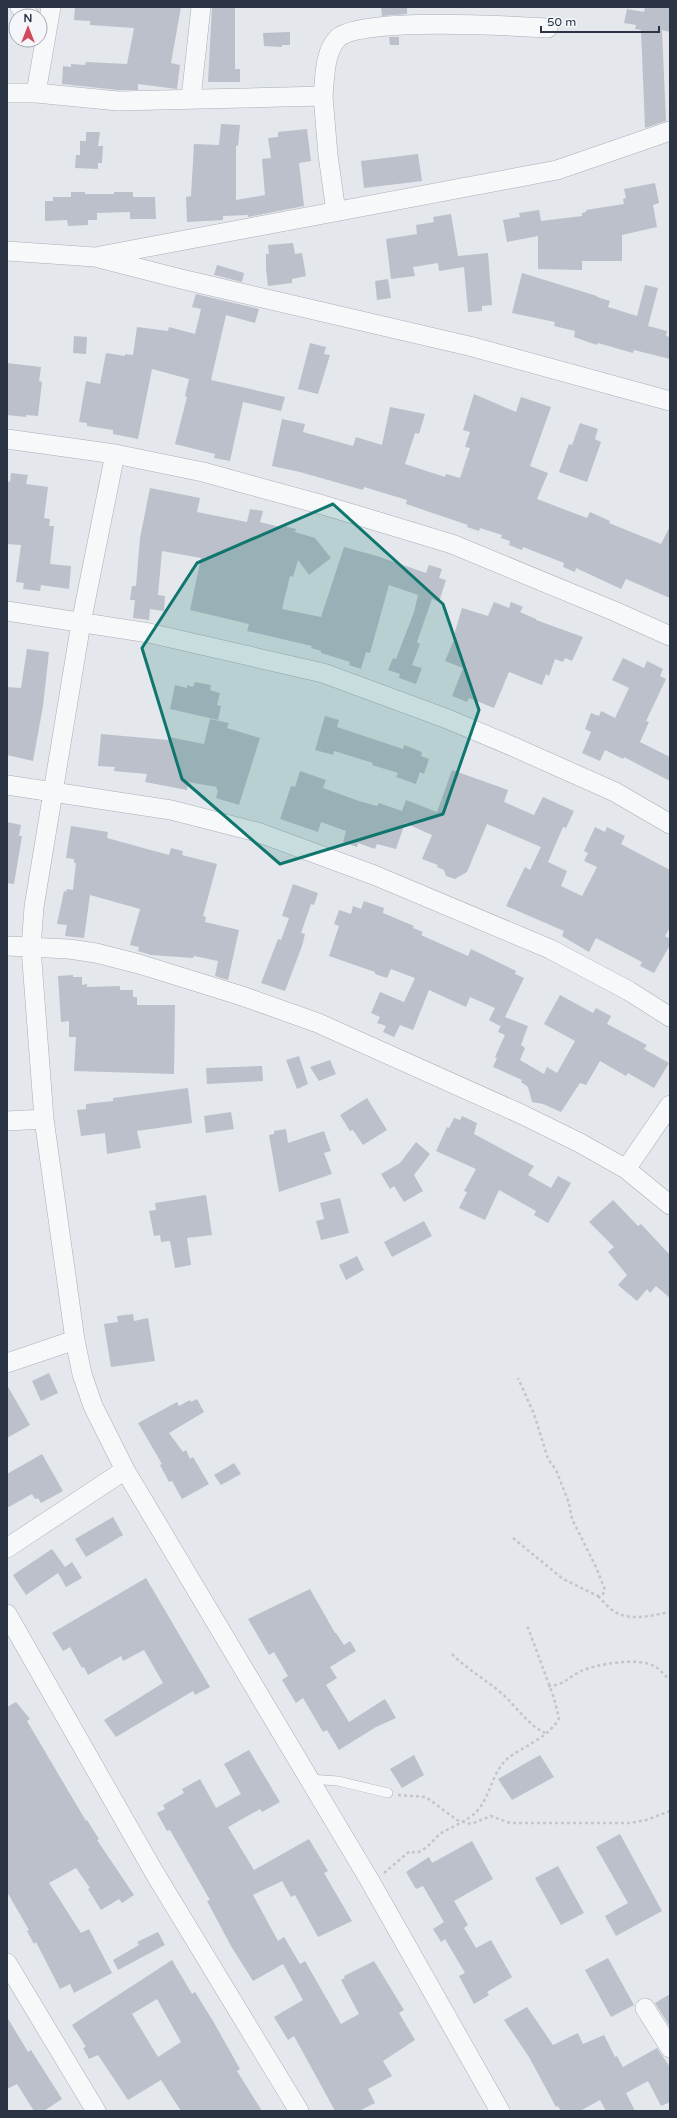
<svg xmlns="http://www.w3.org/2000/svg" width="677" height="2118" viewBox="0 0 677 2118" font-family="'Varela Round',sans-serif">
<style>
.building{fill:#bbc0ca;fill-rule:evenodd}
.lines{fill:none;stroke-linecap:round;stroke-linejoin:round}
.lane-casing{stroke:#a9aeb7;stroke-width:10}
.street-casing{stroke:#a9aeb7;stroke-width:20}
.path{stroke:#c2c5cb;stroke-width:2.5;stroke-dasharray:3 3;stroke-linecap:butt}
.lane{stroke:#f7f8fa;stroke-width:9}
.street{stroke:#f7f8fa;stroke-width:19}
.marked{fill:#0f766e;fill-opacity:0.2;stroke:#0f766e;stroke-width:3;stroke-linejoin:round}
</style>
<rect width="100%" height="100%" fill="#e4e7ec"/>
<path class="building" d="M75,7H181L171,63L180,65L177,89L138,84V90H118L62,84L63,66L71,67V64L85,65L86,62L127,64L134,28L90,25V21L74,20Z
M212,7H235V69H240V82H208Z
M381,7H407V14L382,16Z
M645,7H670V32L662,30L666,121L645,128L641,30L635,29L636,25L624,23L627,9L644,12Z
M290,32V45H282V47L264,46L263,33Z
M389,37H399V45H390Z
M221,124L240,125L238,146H236V200L265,195L262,159L271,158L268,138L278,137V132L307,129L311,161L299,163L304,206L248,217V215L223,216V220L187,222L186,197L191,196L194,144L219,145Z
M86,132H100L98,146H103L102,163H98V169L75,168L76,155H80V141H86Z
M418,154L422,181L364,188L361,161Z
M655,183L659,203L653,205L657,227L622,235V261H582V270L538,269V236L507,242L503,220L520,217L519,213L539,210L541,221L582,216V213L586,212V210L624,204L623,199L626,198L624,189Z
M71,192H85V194H114V192H133V197H155L156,219H130V212L97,213V220H88V225L68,226L67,220L45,221V201H53V197H71Z
M451,214L458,256L488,253L492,305L482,306V311L468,312L464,267L439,271L438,263L413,267L415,276L391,279L386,239L417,234L416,225L434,222L433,217Z
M293,243L295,254L302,253L306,276L292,279V283L268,286L266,269V254H269L268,245Z
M217,265L244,273L242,282L214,275Z
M522,273L597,296V297L610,301L608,307L637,316L645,285L658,288L648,326L667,331L666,336L670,337V359L634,350L633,353L598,343L597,345L574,337L575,331L554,326L555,322L512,313Z
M388,279L391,298L377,300L375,281Z
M196,294L259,309L255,323L226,315L211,380L285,397L281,411L243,402L230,461L214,458L215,454L175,444L187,397L185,396L189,379L152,369L138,439L113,434V430L87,426V423L79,422L86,381L100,384L106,353L125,356V354L133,355L137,327L168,331L169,327L195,334L201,309L192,307Z
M74,336L87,337L86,354L73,353Z
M310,343L326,347L324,354L330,355L318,394L298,389Z
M7,363L41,367L39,381L42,382L38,416L26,415V417L7,415Z
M474,394L516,412L521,397L551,407L530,466L548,473L537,499L587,518L590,512L610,521L609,523L661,544L670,526V598L626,579L621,589L576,568L575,572L563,567L564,563L523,547L522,550L509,545L510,541L501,538L502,535L480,528L479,531L467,527L468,525L406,504L407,500L364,487L363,490L300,472L272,466L282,419L305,424L303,432L353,446L356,437L382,445L390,407L425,414L419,434L415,433L405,464L445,477L446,474L460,478L470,448L465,447L470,432L463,430Z
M580,423L598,429L595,439L601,442L587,482L559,472L569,444L572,445Z
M11,473L28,475L26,484L48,487L44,518L50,519L49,526H54L50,564L71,566L69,589L41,585L40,591L23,589L24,583L16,582L21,545L7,544V481L10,482Z
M150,488L200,498L197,512L247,522L250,509L263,511L260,522L284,528V526L296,529L295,532L315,538L331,558L309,575L298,560L293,577L290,576L282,609L321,617L344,547L377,556L426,573L429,565L442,569L439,578L446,580L439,602L432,599L417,642L420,644L412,665L422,668L416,684L399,678L400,674L388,670L393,658L396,659L414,612L418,595L389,585L370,653L366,652L361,669L349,665L350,662L321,653V651L311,648L312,646L247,631L249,624L190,610L201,558L162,551L158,595L165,596L164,611L150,609L149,620L133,618L135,600H130L132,586H136L140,538Z
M494,602L509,608L511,602L523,607L520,612L536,619V620L583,637L572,661L565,658L563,662L555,659L549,676L546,674L542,685L509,672L494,708L469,698L467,702L452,696L463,668L445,661L456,635H454L462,608L488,616Z
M27,649L49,652L43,706L33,761L7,755V687L21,688Z
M623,658L644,668L647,661L663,669L660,676L666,679L646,721L649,722L640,742L670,757V781L624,757L623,759L605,750L600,761L582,753L591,732L585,729L591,713L599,716L601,711L615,718L629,688L612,680Z
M195,682L211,685L210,690L220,693L217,705L221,706L218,720L170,709L175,685L187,688V685L193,687Z
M325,716L339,720L337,727L403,749L404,745L422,752L421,756L429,759L424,774L420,772L416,784L396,777L398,773L372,765L373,763L334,751L333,755L315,750Z
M210,719L229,723L227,728L260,738L239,805L216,798L218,790L216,789L217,787L188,782L187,790L145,782L147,774L114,771L115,767L98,766L101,734L168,740L169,737L204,744Z
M452,770L508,790L504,802L534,815L543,797L574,811L566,828L563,827L548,862L567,871L561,886L582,896L597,867L584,861L588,853L584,851L595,827L605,832L607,827L625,836L621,844L670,870V927L665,936L670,939V945L654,973L640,966L642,962L596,938L589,952L562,936L564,931L506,906L525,867L530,870L541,847L487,824L467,872L455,879L446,876L444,870L437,867L438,865L422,859L432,835L405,823L396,849L377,844L375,849L358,843L357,847L343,842L346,831L321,822L318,832L280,819L291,786L295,787L300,771L326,780L323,788L359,801L377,806L379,803L402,811L406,800L437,812Z
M7,822L21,825L19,836H22L14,884L7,883Z
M71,826L108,832L107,838L169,855L171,848L183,851L182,855L217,864L203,916L206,917L205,922L239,930L228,980L215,976L218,961L194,956L193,958L151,955L138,951L139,947L130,945L140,909L90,895L84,938L65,936L67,925L57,924L64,891L66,892L67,889L73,890L76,863H74V859L66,858Z
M293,884L318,893L314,905L311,904L301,933L305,934L302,946L285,991L261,983L278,939L281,940L289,918L282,916Z
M364,901L384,908L383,913L414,926L413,928L423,932L421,935L468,956L471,949L516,971L515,974L524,978L505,1017L528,1026L521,1045L525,1048L520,1060L544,1074L547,1067L557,1073L575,1041L544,1024L560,995L593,1013L596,1008L611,1016L607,1024L647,1045L644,1049L669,1063L654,1088L628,1073L626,1076L600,1061L586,1085L580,1083L561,1112L543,1104L532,1102L528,1087L521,1082L522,1080L493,1067L497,1058L495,1057L505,1035L498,1032L503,1020L500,1026L489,1020L495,1008L470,997L466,1007L429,990L413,1030L400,1025L394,1037L383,1032L386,1026L377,1023L380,1017L371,1013L380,992L404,1002L415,978L391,969L387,978L375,974V972L329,956L339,926L334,924L339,910L351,914L353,906L361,909Z
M73,975V977H82V985L87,984V987L120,986V990H133V997H137V1005H175L174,1074L74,1071L76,1037H69V1021L61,1022L58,976Z
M299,1056L308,1084L297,1089L286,1060Z
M330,1060L336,1074L319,1081L310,1067Z
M262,1066L263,1081L207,1084L206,1068Z
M188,1088L192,1123L137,1131L141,1148L107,1154L105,1133L81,1136L77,1110L86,1109V1104L113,1101V1098Z
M367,1098L387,1130L363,1145L353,1130L350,1131L340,1115Z
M231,1112L234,1129L206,1133L204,1116Z
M462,1116L477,1123L474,1134L534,1166L528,1175L551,1188L558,1176L571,1183L548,1223L534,1215L536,1211L499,1190L485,1220L459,1208L467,1192L464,1191L476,1169L436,1151L447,1127L449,1128L454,1118L460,1120Z
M286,1129L288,1143L324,1131L331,1151L324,1153L332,1174L279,1192L269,1135L274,1134V1131Z
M416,1142L430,1154L414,1175L423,1191L404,1202L394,1186L390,1189L381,1174L400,1163Z
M206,1195L212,1235L187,1238L191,1265L175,1268L170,1241L161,1242L160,1235L154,1236L149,1211L156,1210L155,1203Z
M340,1198L349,1233L321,1240L316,1221L324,1219L320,1203Z
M613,1200L638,1226L641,1224L670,1255V1298L656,1286L650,1293L647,1289L637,1301L618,1285L627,1275L608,1252L614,1247L589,1222Z
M424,1221L432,1236L392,1257L384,1242Z
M357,1256L364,1270L346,1280L339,1265Z
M133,1314L134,1321L148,1318L155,1361L111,1367L104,1324L118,1322L117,1316Z
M49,1373L58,1393L41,1401L32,1381Z
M7,1385L30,1425L7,1438Z
M197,1399L204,1412L169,1433L183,1452L186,1450L190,1459L193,1457L209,1484L182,1499L172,1481L169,1482L160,1465L162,1464L138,1423L177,1402L179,1406L190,1400L191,1402Z
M42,1454L63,1491L41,1503L38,1498L35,1499L32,1494L7,1508V1474Z
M234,1463L241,1474L221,1485L214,1475Z
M113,1517L123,1535L86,1557L75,1539Z
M52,1549L65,1567L72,1562L82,1578L66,1587L58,1573L26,1595L13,1575Z
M146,1578L210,1687L195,1695L193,1691L116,1737L104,1720L163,1683L144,1650L123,1661L121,1656L88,1675L84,1667L82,1668L70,1647L63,1651L52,1633Z
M310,1589L335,1633H336L344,1645L350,1641L356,1651L330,1667L337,1678L326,1685L349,1722L385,1699L396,1718L376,1727L339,1750L327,1730L323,1732L303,1698L296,1703L282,1680L288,1676L274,1652L269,1655L248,1619Z
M16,1702L30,1719L27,1721L86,1821L87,1820L99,1839L97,1840L134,1895L122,1903L119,1899L101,1910L88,1889L90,1888L76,1868L49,1883L81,1933L89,1929L112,1973L74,1993L70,1984L60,1989L36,1942L34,1944L27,1931L29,1930L7,1892V1707Z
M249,1750L280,1802L262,1812L260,1809L228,1827L254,1870L309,1839L328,1871L324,1873L352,1921L318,1937L295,1895L291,1897L282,1881L253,1895L278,1941L284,1937L300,1964L305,1961L341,2024L359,2014L341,1980L345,1978L344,1976L374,1961L404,2010L399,2013L415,2040L383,2061L392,2076L368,2089L375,2103L359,2111H335L294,2036L288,2040L274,2017L303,2000L283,1964L253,1981L231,1946L207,1901L210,1900L170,1830L167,1831L157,1813L165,1809L163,1805L184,1793L182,1789L200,1779L216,1808L241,1794L224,1764Z
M414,1755L424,1775L402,1788L390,1769Z
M540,1755L554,1777L512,1800L498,1779Z
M620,1834L662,1911L616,1936L605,1916L628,1903L596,1847Z
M472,1841L493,1879L454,1901L468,1925L464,1928L476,1948L491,1940L512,1977L487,1992L489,1995L474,2004L459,1976L465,1973L445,1939L441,1942L433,1929L444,1922L423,1886L416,1889L406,1872L429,1857L432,1863Z
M558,1866L584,1913L561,1925L535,1878Z
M158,1932L165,1945L118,1970L113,1960L139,1945L137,1942Z
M608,1958L634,2005L611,2017L585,1970Z
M172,1960L192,1994L195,1992L213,2021L240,2069L237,2071L262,2111H181L161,2080L128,2100L98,2055L89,2059L83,2048L86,2047L72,2025ZM157,1999L181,2042L158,2057L132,2014Z
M670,1994V2027L655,2003Z
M527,2007L553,2045L578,2033L583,2044L604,2035L615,2057L617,2056L623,2067L657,2048L670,2067V2102L661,2106L648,2081L626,2093L635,2111H606L600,2100L580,2111H561L558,2106L556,2107L529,2057L504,2020Z
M7,2017L28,2052L31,2050L62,2099L44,2111H34L17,2084L7,2089Z"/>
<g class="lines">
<g class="lane-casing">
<path id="lane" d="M309,1779L338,1781L388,1793"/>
</g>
<g class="street-casing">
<path id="street" d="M20,7L30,16
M7,93H36L118,101L323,96L328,155L336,212
M36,93L51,7
M323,96C325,78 324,52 338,38C359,17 515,26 548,28
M191,98L201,7
M7,251L95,257L181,279L469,346L670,401
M100,256L557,170L670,131
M7,439L115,454L203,472L323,505L452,544L614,611L670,636
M115,454L81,623L34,907L31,948L44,1119L75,1340L82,1374L93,1406L125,1470L370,1881L500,2111
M7,611L149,633L323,673L445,718L514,747L615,792L670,824
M7,785L171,810L257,832L374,875L550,949L629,991L670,1017
M7,946L69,949L96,953L139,964L242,996L318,1023L521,1114L580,1143L626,1169L670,1205
M7,1121L44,1119
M626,1169L670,1105
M7,1363L75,1340
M7,1548L125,1470
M7,1614L154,1872L299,2111
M7,1963L96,2111
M645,2008L670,2048"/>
</g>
<path class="path" d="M513,1538L563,1579L598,1596L603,1594L605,1590L596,1567L572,1519L569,1503L556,1470L548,1459L534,1414L518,1378
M598,1596C603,1601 610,1610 617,1613C634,1621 653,1615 670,1612
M452,1654C467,1669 483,1678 499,1691C516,1705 525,1723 545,1733
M548,1686C565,1685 567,1678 581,1671C597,1664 638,1657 654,1666C660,1669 664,1675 670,1680
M398,1795L426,1797L457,1820L471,1824L491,1816L510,1823H630L646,1820L670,1811
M384,1873L410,1851C415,1853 418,1853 422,1850C429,1847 434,1839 440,1834C452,1826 469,1821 478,1810C491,1794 492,1773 507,1759C523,1746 549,1738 559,1718L554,1698L527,1625"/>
<use href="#lane" class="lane"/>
<use href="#street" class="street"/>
</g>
<path class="marked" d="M333,504L443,604L479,710L443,814L280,864L182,779L142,648L197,563Z"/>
<rect width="677" height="2118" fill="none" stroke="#2b3445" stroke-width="16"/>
<g transform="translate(28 28)"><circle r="19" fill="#f4f6f9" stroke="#a4a8b1"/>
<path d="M0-3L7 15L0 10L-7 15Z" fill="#d1495b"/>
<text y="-6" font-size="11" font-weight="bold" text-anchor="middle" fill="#2b3445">N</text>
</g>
<path d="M541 26v6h118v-6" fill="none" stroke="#2b3445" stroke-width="2"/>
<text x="547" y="26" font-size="12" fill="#2b3445" stroke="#f4f6f9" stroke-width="3" paint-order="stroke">50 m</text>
</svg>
